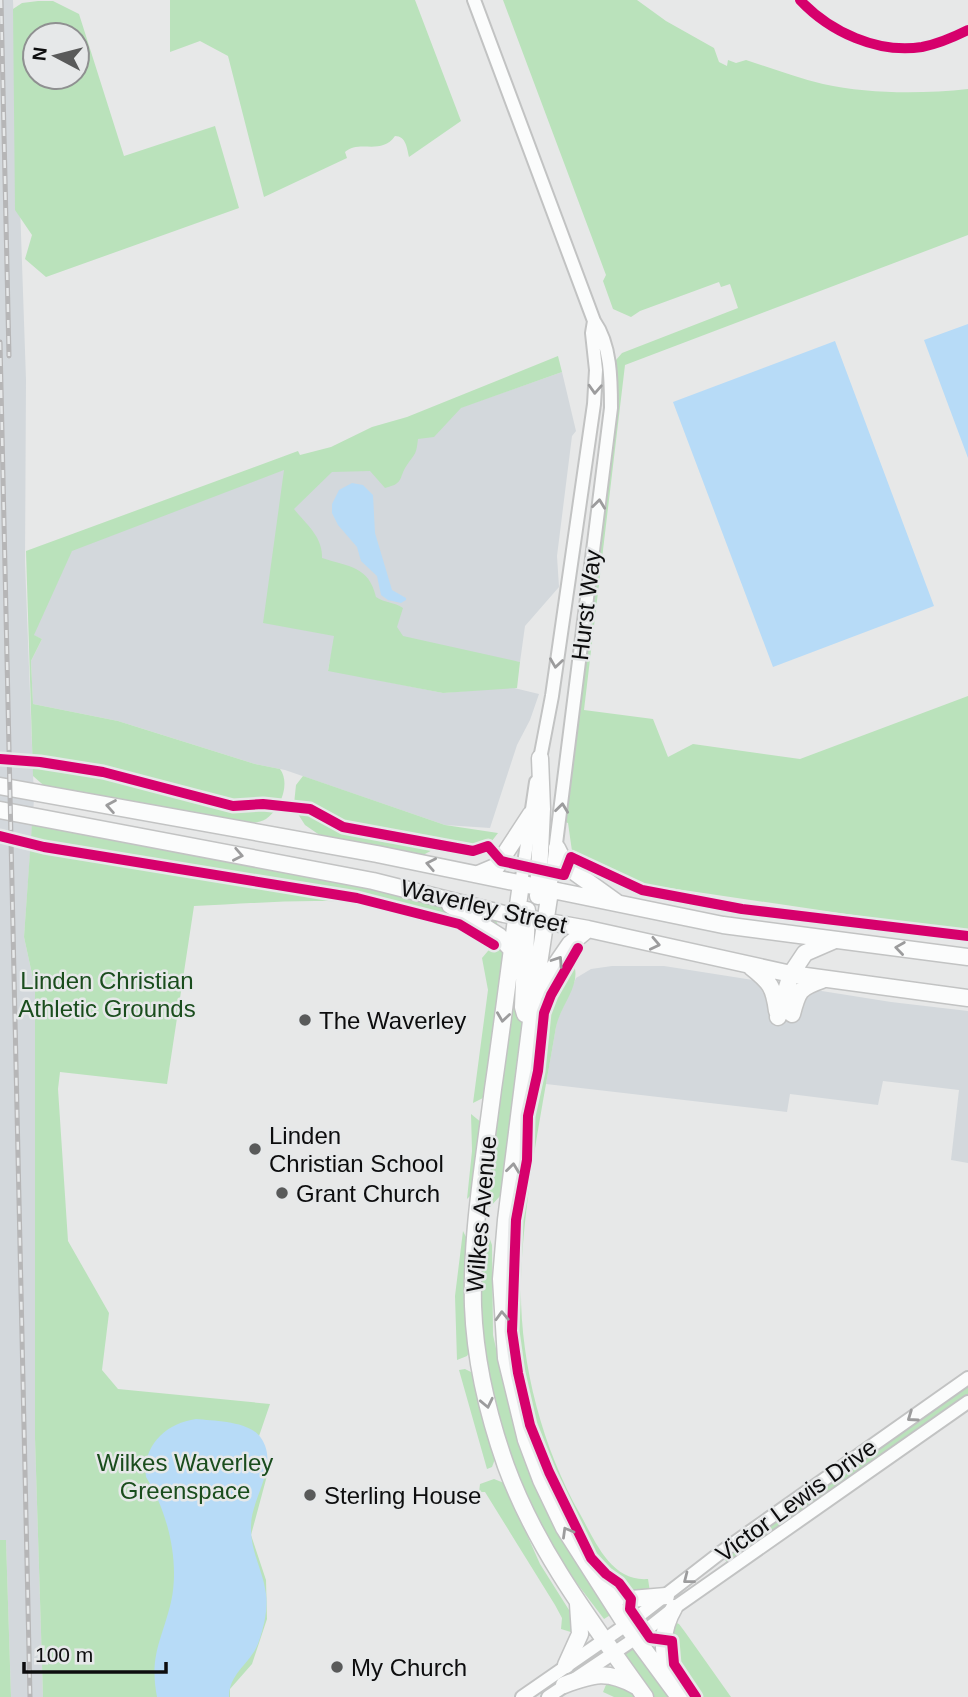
<svg xmlns="http://www.w3.org/2000/svg" width="968" height="1697" viewBox="0 0 968 1697" font-family="Helvetica,sans-serif">
<style>
.built{fill:#d3d8dc}
.green{fill:#bae2bb;fill-rule:evenodd}
.water{fill:#b7dbf7}
.lines{fill:none;stroke-linecap:round;stroke-linejoin:round}
.minor-casing{stroke:#c2c3c3;stroke-width:16}
.major-casing{stroke:#c2c3c3;stroke-width:19}
.minor{stroke:#fbfcfc;stroke-width:12}
.major{stroke:#fbfcfc;stroke-width:16}
.rail-casing{stroke:#b6b6b7;stroke-width:5}
.rail{stroke:#e6e8e9;stroke-width:2.5;stroke-dasharray:8;stroke-linecap:butt}
.cycleway-casing{stroke:#e6e8e9;stroke-width:15}
.cycleway{stroke:#d6006c;stroke-width:10}
.oneway{stroke:#9c9c9d}
.poi-dot{fill:#595a5a;stroke:#e6e8e9;stroke-width:2.5}
.labels{text-anchor:middle;dominant-baseline:central;stroke-width:5;stroke-linejoin:round;paint-order:stroke}
.street-label{font-size:24px;fill:#0d0d0e;stroke:#e6e8e9}
.park-label{font-size:24px;fill:#1a4d1d;stroke:#e6e8e9}
.poi-label{font-size:24px;fill:#0d0d0e;stroke:#e6e8e9;text-anchor:start}
</style>
<rect width="100%" height="100%" fill="#e7e8e8"/>
<path class="built" d="M0,0H13L26,380L25,562L34,799L24,937L35,988V1438L43,1697H11L6,1540H0Z
M562,372L576,431L572,436L557,556L559,587L525,626L520,662L335,637L328,670L443,693L510,687L539,694L530,720L517,745L490,828L445,825L285,770L255,764L118,721L33,704L31,661L42,639L33,635L72,550L285,469Z
M612,966H664L891,1002L968,1011V1163L951,1160L959,1090L883,1081L878,1105L790,1094L787,1112L546,1084L557,1021L576,978L591,969Z"/>
<path class="green" d="M170,0H415L461,121L409,157C407,148 406,136 395,136C381,156 359,139 345,152L347,158L264,197L228,56L200,41L170,52Z
M503,0H637L666,21L714,48L719,62L727,66L728,60L736,63L746,60C771,68 797,78 823,84C868,94 922,94 968,89V235L625,365L584,710L653,719L668,757L693,744L800,759L968,696V932L636,883L572,851L568,823L565,822L617,412L616,360L622,353L738,308L730,284L721,287L719,282L640,311L631,317L613,309L603,281L606,275Z
M38,1H53L79,14L124,156L215,126L239,208L46,277L25,259L32,235L15,210L13,9L22,3ZM77,35V77H35V35Z
M558,356L562,372L461,408L434,437L418,439C416,455 416,452 407,465C398,478 405,483 385,488L370,471L332,472L294,509C306,524 323,537 322,558C349,567 369,566 376,597C385,603 394,602 403,608L397,627L403,636L520,662L517,688L443,693L328,671L334,636L263,623L284,470L72,551L34,635L42,639L31,661L33,704L118,721L255,764L280,769C291,784 280,810 266,819C259,823 252,823 244,824L49,790L33,776L26,551L298,451L300,455L331,447L372,427L407,417Z
M303,776L445,825L498,833L488,846L481,850L473,851L442,845L423,855L321,836L305,825L296,811L294,804L296,785Z
M33,809L244,851L496,920L504,943L485,1097L473,1103L488,990L482,958L493,945C406,886 293,902 194,906L167,1084L60,1072L58,1089L68,1241L109,1313L102,1370L118,1389L270,1404L258,1439L268,1472L251,1535L266,1580L267,1619L252,1664L230,1689V1697H43L35,1438V988L24,937Z
M521,926L534,927L503,1188L501,1195L490,1207H485Z
M573,963C583,983 560,1006 556,1027C542,1110 524,1195 521,1280C519,1359 541,1445 580,1514C595,1541 611,1582 648,1579L650,1592L640,1595L610,1585L580,1543L533,1446L512,1354L507,1259L540,1010L544,994L559,969L566,968Z
M471,1114L482,1123L472,1194L467,1199L472,1151Z
M482,1230L487,1231L492,1245L493,1335L504,1384L612,1614L604,1619L550,1548L523,1496L488,1384L480,1303Z
M463,1231L468,1241L470,1351L467,1356L457,1360L455,1296Z
M465,1369L471,1372L474,1377L495,1459L492,1467L487,1469L459,1370Z
M968,1378V1402L732,1569L720,1553Z
M494,1479L504,1483L540,1564L569,1610L574,1633L561,1629L562,1618L555,1605L485,1492H479L480,1484Z
M0,1540H6L11,1697H0Z
M667,1619L679,1624L685,1632L731,1697H614L603,1692L610,1675L622,1678L614,1652L636,1638L667,1680Z"/>
<path class="water" d="M968,324V458L924,340Z
M835,341L934,606L773,667L673,402Z
M352,483L363,485L373,495L375,533L392,590L406,598V600L401,603L388,600L381,595L377,576L361,561L357,547L338,525L332,513V504L339,490Z
M196,1419C215,1421 250,1421 261,1438C280,1466 251,1497 251,1526C250,1551 263,1570 266,1594C268,1609 264,1627 259,1641C252,1663 229,1672 229,1697H157C149,1655 162,1640 171,1602C180,1562 168,1512 146,1477C142,1446 166,1423 196,1419Z"/>
<g class="lines">
<g class="minor-casing">
<path id="minor" d="M474,0L594,321C611,345 611,380 611,408L550,891
M539,764L552,696L594,404L596,370L592,333L594,321
M521,884L536,782
M522,1697L636,1618L720,1553L968,1378
M548,1697L636,1638L674,1608L968,1402"/>
</g>
<g class="major-casing">
<path id="major" d="M0,786L377,854L723,925L968,957
M0,810L373,881L504,914L588,929L791,974L968,998
M557,848L566,866L616,902
M478,874L497,866L531,814
M521,884C511,953 503,1021 493,1089C484,1161 471,1234 473,1306C475,1360 488,1415 506,1466C537,1551 593,1624 645,1697
M550,891L534,997L506,1220L501,1279L506,1358L526,1440L541,1480L564,1528L626,1625L679,1697
M538,896L542,809L540,758
M450,905L499,936L512,950
M751,967C770,982 774,987 777,1011
M537,992L570,944L588,929
M525,1014L523,1007L527,910
M792,1014C798,991 799,988 822,980
M778,1017L791,974L805,953L835,940
M604,1589L631,1599L666,1596
M566,1665L580,1634L578,1604
M668,1676C663,1650 660,1632 674,1608
M564,1685C594,1674 607,1670 636,1686"/>
</g>
<use href="#minor" class="minor"/>
<use href="#major" class="major"/>
<g class="rail-casing">
<path id="rail" d="M1,0L9,356
M0,342L30,1697"/>
</g>
<use href="#rail" class="rail"/>
<g class="cycleway-casing">
<path id="cycleway" d="M800,0C830,32 878,54 922,47C938,44 954,37 968,30
M0,759L40,762L103,772L233,806L263,804L310,809L343,827L473,851L488,846L501,861L564,875L571,857L642,890L742,909L968,936
M0,836L44,847L357,898L459,924L494,945
M578,948L551,995L544,1013L538,1071L528,1116L527,1160L516,1220L512,1331L518,1373L530,1425L549,1472L591,1558L606,1574L619,1583L631,1599L630,1609L650,1638L672,1641L674,1664L696,1697"/>
</g>
<use href="#cycleway" class="cycleway"/>
</g>
<defs><path id="oneway-chevron" d="M-2-3.5L2.5 0L-2 3.5" fill="none" stroke-width="1.6" stroke-linecap="round" stroke-linejoin="round" transform="scale(1.75)"/></defs>
<g class="oneway">
<use href="#oneway-chevron" transform="translate(595 389) rotate(93)"/>
<use href="#oneway-chevron" transform="translate(599 504) rotate(-83)"/>
<use href="#oneway-chevron" transform="translate(556 663) rotate(98)"/>
<use href="#oneway-chevron" transform="translate(111 806) rotate(-170)"/>
<use href="#oneway-chevron" transform="translate(562 808) rotate(-83)"/>
<use href="#oneway-chevron" transform="translate(238 855) rotate(11)"/>
<use href="#oneway-chevron" transform="translate(431 864) rotate(-169)"/>
<use href="#oneway-chevron" transform="translate(655 944) rotate(12)"/>
<use href="#oneway-chevron" transform="translate(900 948) rotate(-172)"/>
<use href="#oneway-chevron" transform="translate(558 961) rotate(-56)"/>
<use href="#oneway-chevron" transform="translate(503 1017) rotate(98)"/>
<use href="#oneway-chevron" transform="translate(513 1168) rotate(-83)"/>
<use href="#oneway-chevron" transform="translate(502 1316) rotate(-92)"/>
<use href="#oneway-chevron" transform="translate(487 1403) rotate(78)"/>
<use href="#oneway-chevron" transform="translate(912 1417) rotate(145)"/>
<use href="#oneway-chevron" transform="translate(567 1532) rotate(-120)"/>
<use href="#oneway-chevron" transform="translate(688 1579) rotate(142)"/>
</g>
<g class="poi-dot">
<circle cx="305" cy="1020" r="7"/>
<circle cx="255" cy="1149" r="7"/>
<circle cx="282" cy="1193" r="7"/>
<circle cx="310" cy="1495" r="7"/>
<circle cx="337" cy="1667" r="7"/>
</g>
<g class="labels">
<g class="street-label">
<text transform="translate(586 605) rotate(-83)">Hurst Way</text>
<text transform="translate(484 906) rotate(13)">Waverley Street</text>
<text transform="translate(481 1214) rotate(-85)">Wilkes Avenue</text>
<text transform="translate(796 1500) rotate(-36)">Victor Lewis Drive</text>
</g>
<g class="park-label">
<text x="107" y="980">Linden Christian<tspan x="107" dy="28">Athletic Grounds</tspan></text>
<text x="185" y="1462">Wilkes Waverley<tspan x="185" dy="28">Greenspace</tspan></text>
</g>
<g class="poi-label">
<text x="319" y="1020">The Waverley</text>
<text x="269" y="1135">Linden<tspan x="269" dy="28">Christian School</tspan></text>
<text x="296" y="1193">Grant Church</text>
<text x="324" y="1495">Sterling House</text>
<text x="351" y="1667">My Church</text>
</g>
</g>
<g transform="translate(56 56) rotate(277)"><circle r="33" fill="#e6e8e9" stroke="#8f9091" stroke-width="2"/>
<path d="M0-5L12 26L0 18L-12 26Z" fill="#595a5a"/>
<text y="-10" font-size="19" font-weight="bold" text-anchor="middle" fill="#0d0d0e">N</text>
</g>
<path d="M24 1662v10h142v-10" fill="none" stroke="#0d0d0e" stroke-width="3.5"/>
<text x="35" y="1662" font-size="21" fill="#0d0d0e" stroke="#e6e8e9" stroke-width="5" paint-order="stroke">100 m</text>
</svg>
